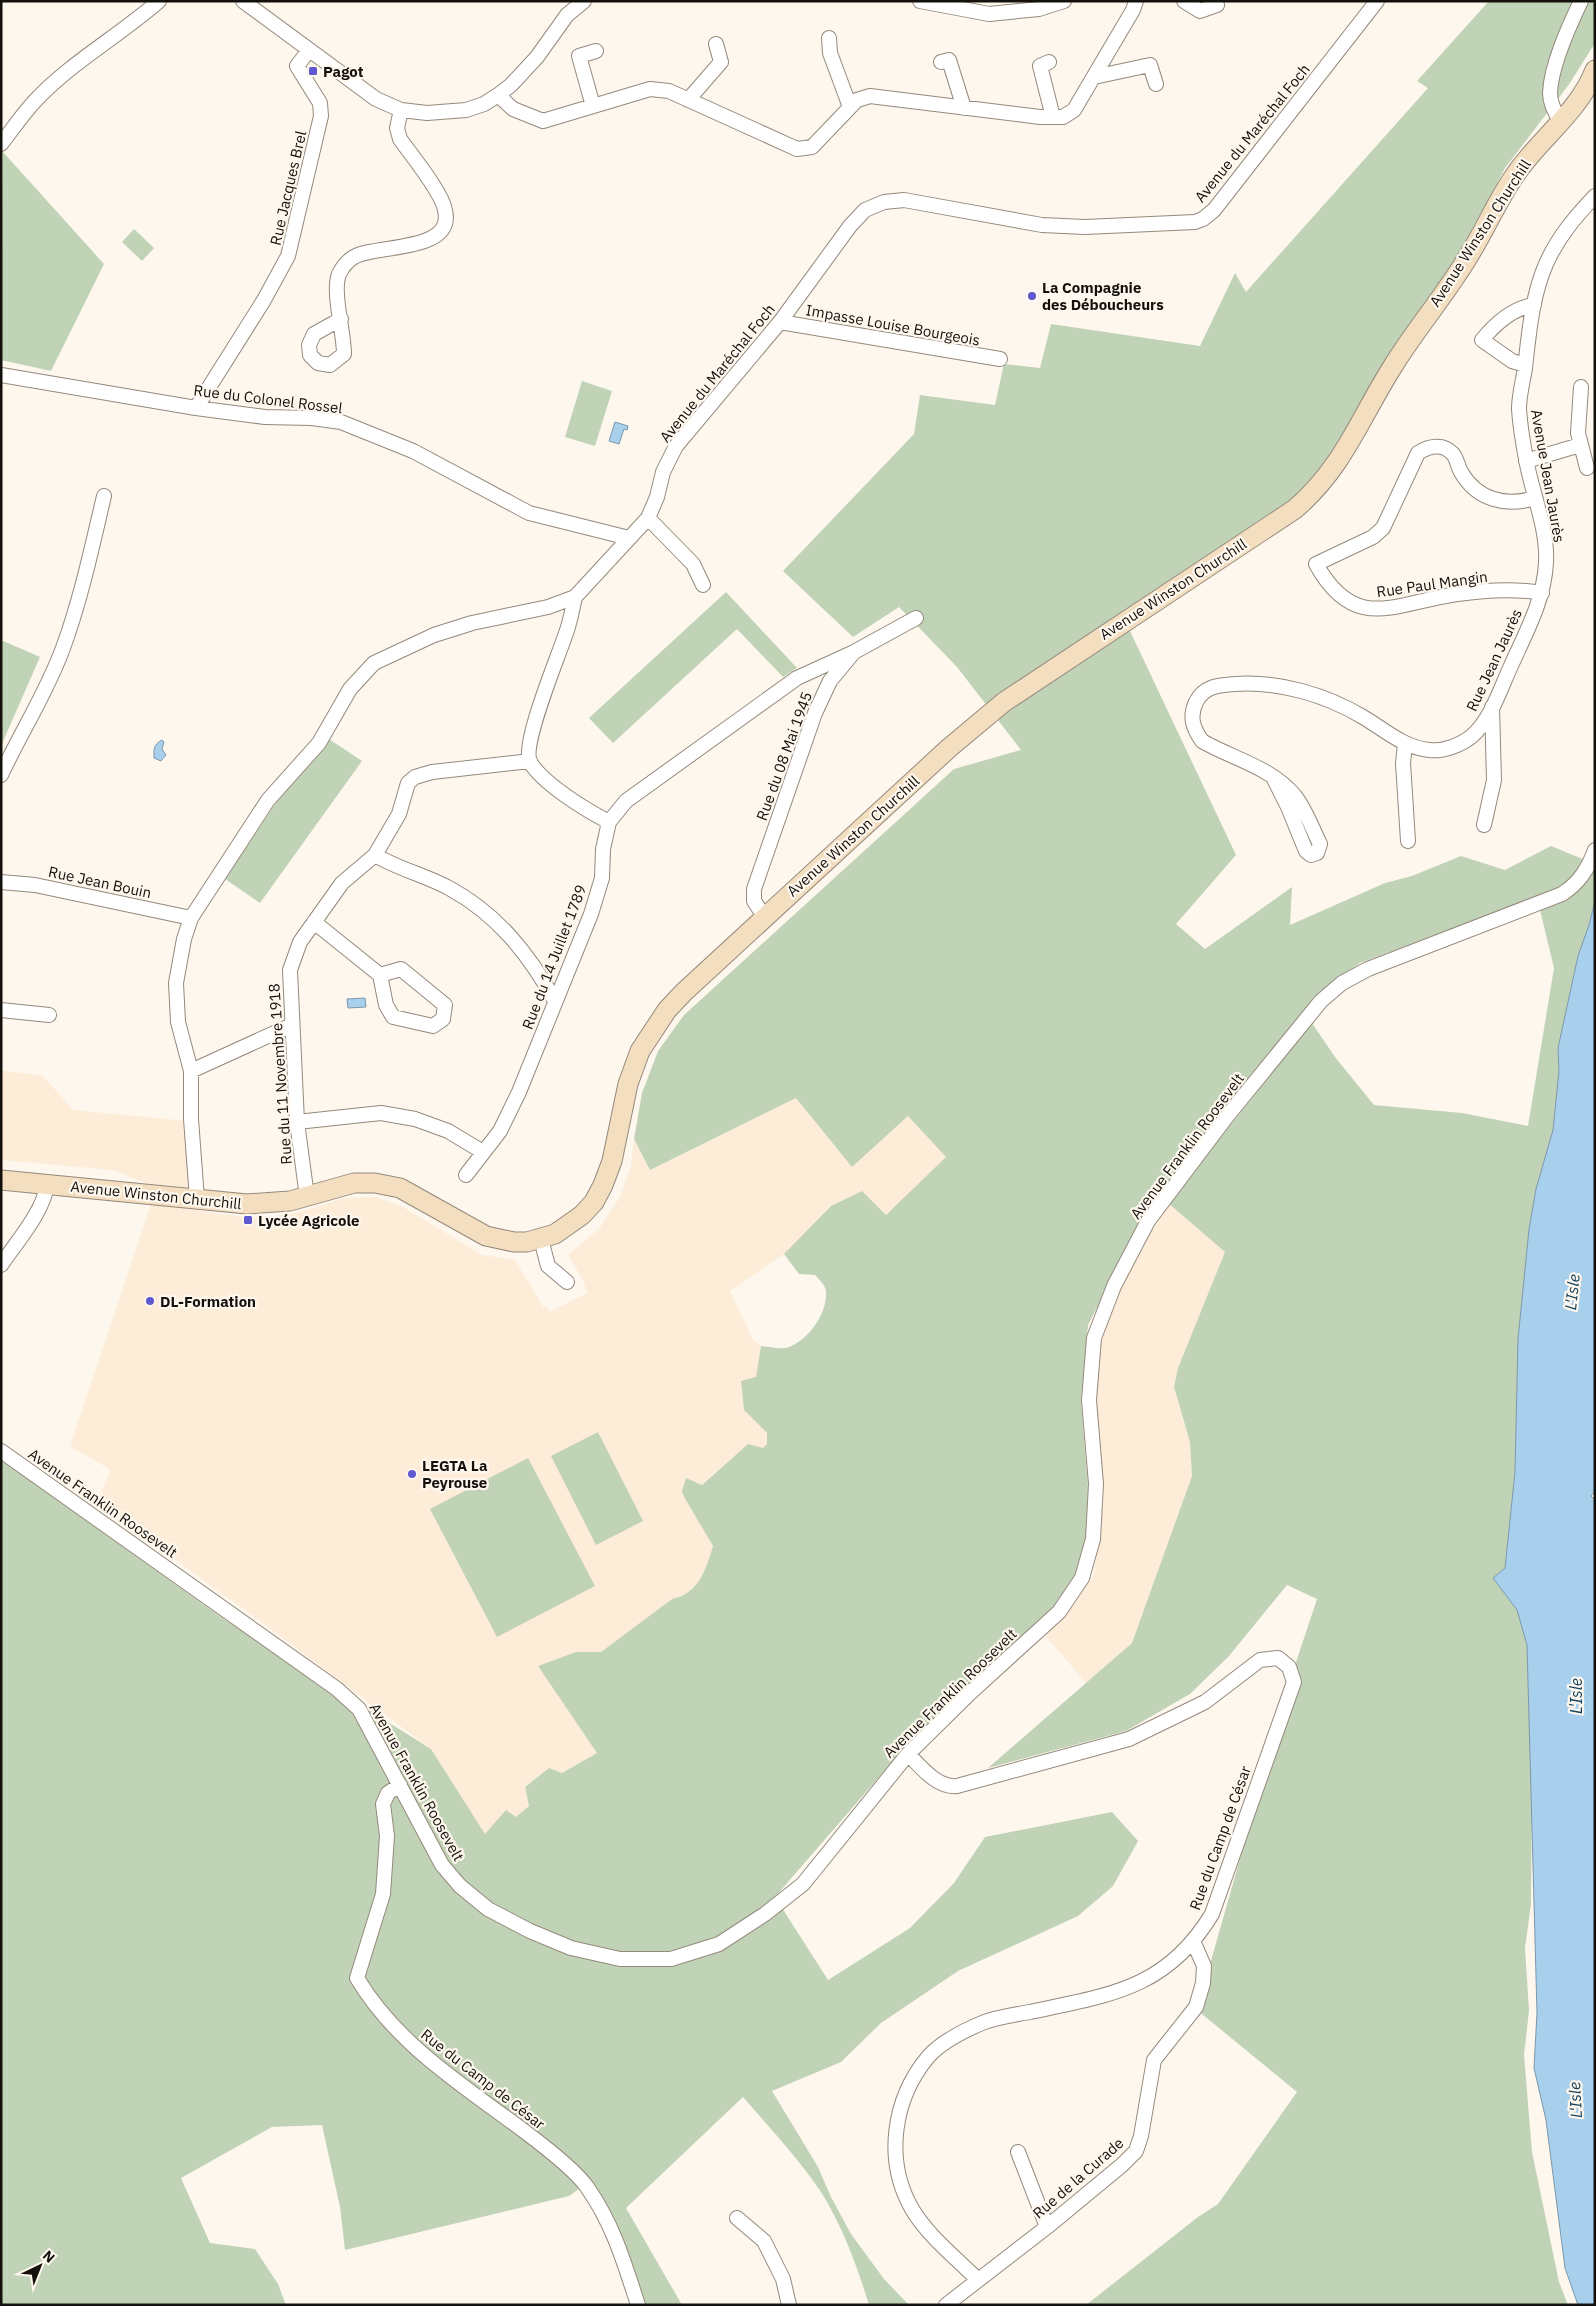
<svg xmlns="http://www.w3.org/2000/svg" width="1596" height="2306" viewBox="0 0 1596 2306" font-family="'IBM Plex Sans',sans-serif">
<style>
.built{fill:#fdecd8}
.green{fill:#c1d3b7}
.water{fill:#a8d0ed;stroke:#7c96aa}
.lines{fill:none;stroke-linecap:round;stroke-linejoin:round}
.street-casing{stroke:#94897c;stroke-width:16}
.secondary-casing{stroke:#94897c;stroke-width:21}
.street{stroke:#fff;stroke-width:14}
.secondary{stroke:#f3dec0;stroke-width:19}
.poi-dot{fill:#6058d1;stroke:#fef7ee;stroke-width:2}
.labels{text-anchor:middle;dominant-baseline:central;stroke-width:4.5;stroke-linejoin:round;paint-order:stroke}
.poi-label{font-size:15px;font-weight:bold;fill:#14100c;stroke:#fef7ee;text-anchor:start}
.street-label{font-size:15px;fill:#14100c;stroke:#fef7ee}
.water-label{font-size:16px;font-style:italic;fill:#134360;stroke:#fef7ee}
</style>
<rect width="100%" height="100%" fill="#fef7ee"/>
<path class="built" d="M1,1070L43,1076L73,1110L187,1121L191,1188L145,1183L113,1170L1,1160Z
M796,1098L852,1167L908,1116L946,1157L886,1216L831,1206L784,1254L730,1291L753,1340L761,1346L756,1378L741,1382L744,1410L767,1433V1444L763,1448L748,1444L701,1485L686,1478L684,1497L713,1546L703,1579L682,1597L672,1599L601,1652H576L597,1753L561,1773L549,1768L525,1786L529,1805L516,1818L506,1810L485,1835L431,1749L268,1627L97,1503L111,1470L70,1446L151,1204L257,1219L304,1211L344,1198L376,1197L403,1207L482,1255L515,1260L544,1308L547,1307L550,1312L587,1293L583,1280L568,1255L599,1229L620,1197L631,1166L634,1139L650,1170Z
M1168,1203L1225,1252L1178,1368L1174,1387L1190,1442L1192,1476L1132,1643L1086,1683L1044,1634L1076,1603L1094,1574L1104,1498L1096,1396L1097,1372L1102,1335L1124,1277L1149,1228Z"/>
<path class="green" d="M1489,1H1595V43L1570,83L1505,168L1462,251L1332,460L1310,487L1230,544L1121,612L1236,855L1176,924L1205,949L1292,887L1290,925L1385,883L1412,876L1461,856L1505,870L1551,846L1595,864V901L1589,925L1578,956L1558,1048L1559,1071L1553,1130L1536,1189L1529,1229L1518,1339L1515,1472L1505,1568L1493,1578L1517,1610L1527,1645L1532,1770L1531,1904L1525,1948L1529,2011L1524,2055L1532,2152L1559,2282L1568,2305H1086L1198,2217L1218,2204L1297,2092L1197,2010L1296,1662L1317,1599L1287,1585L1229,1656L1190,1694L1126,1731L988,1768L1132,1643L1192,1476L1190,1442L1174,1387L1178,1368L1225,1252L1168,1203L1312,1023L1335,1057L1374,1105L1462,1113L1528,1126L1554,968L1540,910L1534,898L1360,963L1323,990L1146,1213L1088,1325L1081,1401L1088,1487L1086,1538L1075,1575L1053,1609L954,1698L905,1747L775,1897L828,1980L910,1928L954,1883L985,1837L1112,1812L1138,1841L1113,1886L1078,1916L958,1971L881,2023L841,2062L772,2091L818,2167L831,2197L851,2234L884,2279L909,2305H869C857,2266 843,2227 821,2192C800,2160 769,2127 743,2097L626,2208L682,2305H646L619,2231L590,2181L569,2196L345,2250L340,2207L322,2125L272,2127L181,2178L210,2243L255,2249L278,2284L286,2305H1V1460L225,1620L431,1749L485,1834L506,1810L516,1817L529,1806L525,1787L549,1768L562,1773L597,1753L538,1666L576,1652H601L672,1599C699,1594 706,1569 713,1546L684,1497L682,1491L686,1478L702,1485L748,1444L763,1448L767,1444V1433L744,1410L741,1381L756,1377L761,1346C770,1347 781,1350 789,1347C809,1340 828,1312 826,1291C825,1284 819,1280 815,1275L799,1274L784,1254L831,1206L862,1191L886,1215L946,1157L908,1116L852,1167L796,1098L650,1170L634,1139L642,1093L658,1051L684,1015L954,769L1021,750L957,667L899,607L853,637L783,571L914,434L920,395L995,405L1004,364L1040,368L1051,324L1200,346L1235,273L1246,292L1428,88L1417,81Z
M3,152L104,264L51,371L1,360Z
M134,229L154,248L142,261L122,242Z
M582,381L612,391L595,446L565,437Z
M726,592L797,668L783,677L737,629L613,743L589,718Z
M1,640L40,657L1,746Z
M329,739L362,761L260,903L225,879L284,791L312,763Z
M598,1432L643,1521L596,1545L551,1456Z
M528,1458L595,1586L497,1637L430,1509Z"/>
<path class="water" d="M615,422L628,426L627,430L624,429L619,444L609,441Z
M162,740L164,742L162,749L166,755L161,761L154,758C154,749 153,745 162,740Z
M1595,901V1491L1591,1496L1595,1500V2305H1578L1565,2268L1546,2120L1534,2068L1537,2013L1527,1645L1517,1610L1493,1578L1505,1568L1515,1472L1518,1339L1529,1229L1536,1189L1553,1130L1559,1071L1558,1048L1578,956L1589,925Z
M365,998L366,1007L348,1008L347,999Z"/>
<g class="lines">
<g class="street-casing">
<path id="street" d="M243,1L376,99L401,110L427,113L466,110L484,104L498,95L511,85L537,57L567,15L584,1
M920,1L989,14L1039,9L1064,1
M1184,1L1200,11L1217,5
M829,38L830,53L850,107
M941,62L949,60L964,108
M1049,62L1040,66L1053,117
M1094,77L1150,65L1156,84
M498,95L513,109L543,121L650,89L669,91L797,149L812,147L857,100L870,96L1040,117H1063L1074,110L1133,10L1136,1
M688,100L721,62L716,44
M593,106L579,56L596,51
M1561,122C1555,113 1550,104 1550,93C1551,65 1569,26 1581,1
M1,144C12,130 22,115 34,102C70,63 119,36 159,1
M341,319L314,334L309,345L310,355L318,363L330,365L344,354C344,332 332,292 339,274C342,268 347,261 354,257C376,244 455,253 445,210C442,192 411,155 400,139L397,128L401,110
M780,322L1000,359
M1525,365L1512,361L1482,340C1495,324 1513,308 1534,305
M1,375L196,408L265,417L312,418L341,422L413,451L529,513L629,538
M1581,387L1578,433L1587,468
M196,408L264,300L288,256L321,116L320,103L297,66L309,50
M1526,461L1580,445
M1535,498C1506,507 1477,500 1461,472C1458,467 1457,459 1453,454C1443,443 1429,446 1418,453L1383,528L1373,537L1316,564C1355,634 1395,603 1457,594C1485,590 1514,588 1542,593
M648,518L693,564L703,585
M575,597C573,607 571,617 568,627C561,651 521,743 530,762C543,784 586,810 609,822
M1405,744L1403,763L1408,841
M1,775C21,732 47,692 63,648C81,599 92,547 104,496
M1273,777L1288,807L1306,851L1311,855L1317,853L1320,844C1312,828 1306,810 1295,796C1271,767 1233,759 1202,741C1193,728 1189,717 1196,702C1204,686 1219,685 1235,684C1280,681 1326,695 1363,717C1385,730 1403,747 1429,750C1443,752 1461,745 1472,736C1491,719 1500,690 1510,668C1525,634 1544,601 1546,563C1548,528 1532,494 1526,459C1523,443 1520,425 1519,409C1519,395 1523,381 1525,368C1529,333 1532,296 1546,264C1558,237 1575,217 1595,196
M1484,825L1494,780L1492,707
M375,855C398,869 425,875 449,888C497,914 529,954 555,1001
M1,882L35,885L191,918
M764,916L754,901V889L815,713L830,681L854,652L916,618
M314,922L380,975
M401,969L445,1005L443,1019L433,1026L393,1017L386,1005L380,975Z
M1,1010L49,1015
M191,1071L292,1025
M297,1122L381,1113L415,1119L448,1131L483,1152
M466,1175L500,1131L519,1092L591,914L602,878L603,849L609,822L626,801L797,678L854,652
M307,1197L297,1122L290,970L300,942L342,883L375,855L399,814L408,783L415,777L432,772L530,761
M197,1199L191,1119V1071L178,1022L176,983L184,939L191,918L268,800L319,743L350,689L374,663L434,635L472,623L548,607L575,597L648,518L657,497L663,472L676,446L780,322L850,226L865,210L884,202L904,200L1042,225L1085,227L1195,222L1203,219L1214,210L1377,1
M541,1239L548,1266L567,1282
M1,1265C15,1244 45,1210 47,1184
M1,1451L337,1689L359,1709L442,1865L460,1886L488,1909L530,1931L571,1948L620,1959H671L719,1944L765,1914L803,1884L908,1754L970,1693L1059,1612L1082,1578L1093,1539L1096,1484L1089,1400L1094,1338L1114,1286L1148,1221L1228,1115L1321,1001L1342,983L1368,969L1562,894C1579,883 1588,869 1595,850
M908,1754C921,1767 937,1788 957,1786L1129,1739L1205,1702L1260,1660L1278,1658L1289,1667L1294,1682L1212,1914C1166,1990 1108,1995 1030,2012C1014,2015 996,2017 982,2023C963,2031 941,2042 928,2057C893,2099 884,2160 912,2209C928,2236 956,2258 978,2280
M400,1785L388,1793L383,1804L387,1836L383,1894L357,1978C396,2044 464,2086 524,2131C540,2143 576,2171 587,2187C613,2224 624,2262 638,2305
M1018,2152L1047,2227
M737,2218L764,2241L783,2279L789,2305
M946,2305L1047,2227L1122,2165L1136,2151L1141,2136L1154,2060L1196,2007L1203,1983L1204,1966L1193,1941"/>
</g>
<g class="secondary-casing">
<path id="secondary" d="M1,1180L247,1204L290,1201L354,1183H375L400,1188L486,1236L514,1242H527L555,1234L582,1215L594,1202L603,1185L612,1161L628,1084L640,1051L667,1010L684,992L949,748L1004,702L1295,509C1343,468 1360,418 1393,366C1416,329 1445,295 1468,257C1485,230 1497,201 1515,175C1540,138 1579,112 1595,70"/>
</g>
<use href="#street" class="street"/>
<use href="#secondary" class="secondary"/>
</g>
<g class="poi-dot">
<rect x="308" y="66" width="10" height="10" rx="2.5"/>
<circle cx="1032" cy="296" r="5"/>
<rect x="243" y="1215" width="10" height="10" rx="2.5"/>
<circle cx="150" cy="1301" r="5"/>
<circle cx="412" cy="1474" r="5"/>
</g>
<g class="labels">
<g class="poi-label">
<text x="323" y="71">Pagot</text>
<text x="1042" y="287">La Compagnie<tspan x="1042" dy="17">des Déboucheurs</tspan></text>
<text x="258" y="1220">Lycée Agricole</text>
<text x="160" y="1301">DL-Formation</text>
<text x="422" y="1465">LEGTA La<tspan x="422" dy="17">Peyrouse</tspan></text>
</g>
<g class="street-label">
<text transform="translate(1252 133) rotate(-51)">Avenue du Maréchal Foch</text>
<text transform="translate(288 188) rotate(-77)">Rue Jacques Brel</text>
<text transform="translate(1480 233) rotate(-57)">Avenue Winston Churchill</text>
<text transform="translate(893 325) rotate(10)">Impasse Louise Bourgeois</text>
<text transform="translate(717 373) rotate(-51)">Avenue du Maréchal Foch</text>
<text transform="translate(268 399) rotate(7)">Rue du Colonel Rossel</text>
<text transform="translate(1548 476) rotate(80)">Avenue Jean Jaurès</text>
<text transform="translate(1432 584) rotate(-8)">Rue Paul Mangin</text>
<text transform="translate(1173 589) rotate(-33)">Avenue Winston Churchill</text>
<text transform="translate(1494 660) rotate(-65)">Rue Jean Jaurès</text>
<text transform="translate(784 756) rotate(-70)">Rue du 08 Mai 1945</text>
<text transform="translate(853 836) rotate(-42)">Avenue Winston Churchill</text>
<text transform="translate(100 882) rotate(12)">Rue Jean Bouin</text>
<text transform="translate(554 957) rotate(-69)">Rue du 14 Juillet 1789</text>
<text transform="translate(280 1074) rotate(-94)">Rue du 11 Novembre 1918</text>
<text transform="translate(1187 1146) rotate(-53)">Avenue Franklin Roosevelt</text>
<text transform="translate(156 1195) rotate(6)">Avenue Winston Churchill</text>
<text transform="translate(103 1503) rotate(35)">Avenue Franklin Roosevelt</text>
<text transform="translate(950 1693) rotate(-44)">Avenue Franklin Roosevelt</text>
<text transform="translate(417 1782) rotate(61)">Avenue Franklin Roosevelt</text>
<text transform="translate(1220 1838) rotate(-70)">Rue du Camp de César</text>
<text transform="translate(483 2079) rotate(38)">Rue du Camp de César</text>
<text transform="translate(1078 2178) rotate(-41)">Rue de la Curade</text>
</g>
<g class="water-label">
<text transform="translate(1572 1292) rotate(-84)">L'Isle</text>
<text transform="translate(1576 1696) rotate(-90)">L'Isle</text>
<text transform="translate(1575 2100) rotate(-93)">L'Isle</text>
</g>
</g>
<rect width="1596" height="2306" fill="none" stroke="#14100c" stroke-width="5"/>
<g transform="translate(40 2266) rotate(43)" stroke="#fef7ee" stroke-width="4" paint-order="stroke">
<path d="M0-4L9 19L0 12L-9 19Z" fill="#14100c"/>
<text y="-8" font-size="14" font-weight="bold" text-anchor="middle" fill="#14100c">N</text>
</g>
</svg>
